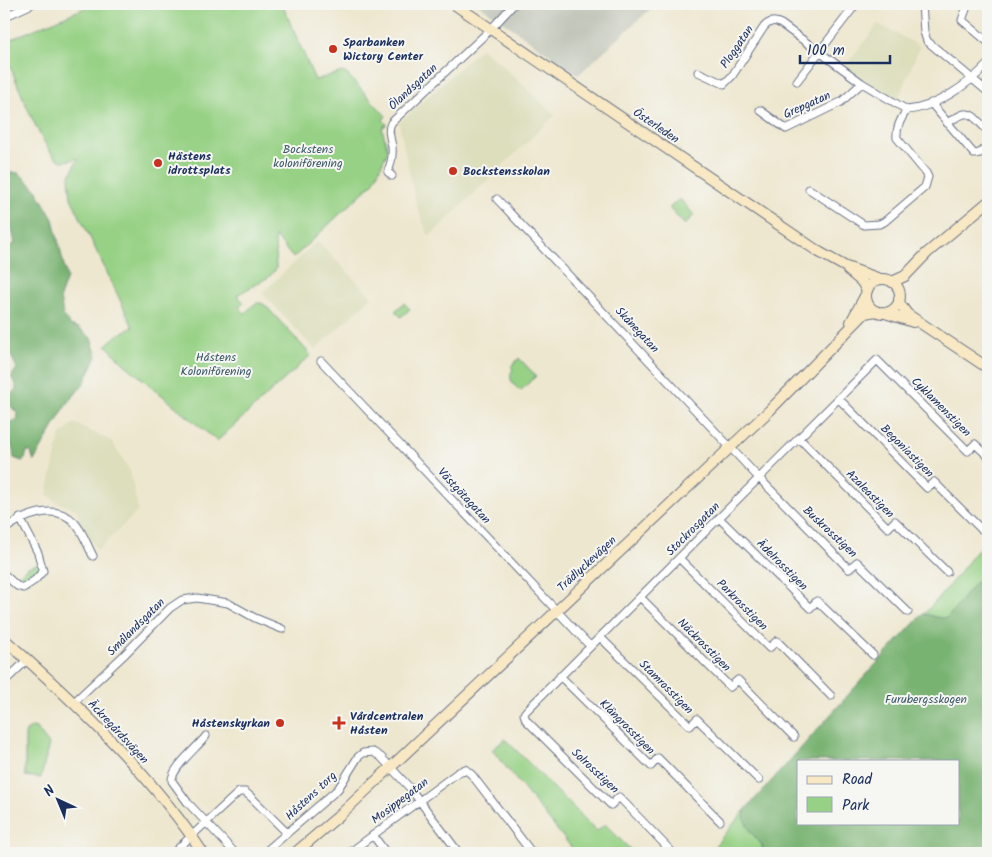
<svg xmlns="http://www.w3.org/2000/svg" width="992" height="857" viewBox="0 0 992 857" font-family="Kalam,sans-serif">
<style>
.built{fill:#dcdebc}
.industrial{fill:#c2c6b9}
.green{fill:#97d185;stroke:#598072}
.forest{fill:#79b372;stroke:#4a7168;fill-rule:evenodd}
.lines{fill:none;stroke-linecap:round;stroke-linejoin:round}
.street-casing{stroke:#656f86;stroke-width:9}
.secondary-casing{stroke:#656f86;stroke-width:12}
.street{stroke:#fff;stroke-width:7}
.secondary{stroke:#f8e8c3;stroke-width:10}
.poi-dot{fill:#c8321e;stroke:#f6f6f2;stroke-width:2}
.labels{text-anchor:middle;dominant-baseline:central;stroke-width:4;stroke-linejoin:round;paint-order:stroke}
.poi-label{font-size:12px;font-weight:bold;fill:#1b2f5e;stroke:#f6f6f2;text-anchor:start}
.street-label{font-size:12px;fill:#1b2f5e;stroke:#f6f6f2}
.park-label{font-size:12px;fill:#3a5868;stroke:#f6f6f2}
</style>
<rect width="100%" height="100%" fill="#f6f6f2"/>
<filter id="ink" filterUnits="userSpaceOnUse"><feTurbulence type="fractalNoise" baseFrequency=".02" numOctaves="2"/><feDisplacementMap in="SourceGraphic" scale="10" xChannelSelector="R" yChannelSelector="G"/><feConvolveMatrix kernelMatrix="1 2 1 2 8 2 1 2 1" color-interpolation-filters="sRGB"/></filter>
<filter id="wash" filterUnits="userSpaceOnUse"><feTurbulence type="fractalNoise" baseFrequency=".0096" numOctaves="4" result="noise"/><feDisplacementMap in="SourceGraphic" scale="20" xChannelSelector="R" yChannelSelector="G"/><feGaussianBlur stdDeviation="1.12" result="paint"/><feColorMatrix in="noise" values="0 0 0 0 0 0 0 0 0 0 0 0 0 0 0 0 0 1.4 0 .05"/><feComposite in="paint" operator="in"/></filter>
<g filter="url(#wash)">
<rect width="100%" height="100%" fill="#eee7cf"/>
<path class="built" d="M878,24L920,46L898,100L862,79L845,66Z
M481,48L504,67L555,115L429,237L416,204L399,123Z
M317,241L372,297L315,350L262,293Z
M74,423L112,442L130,471L138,511L97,551L80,521L77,510L56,502L47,494L60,436Z"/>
<path class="industrial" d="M478,4H656L578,75Z"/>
<path class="green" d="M94,4H282L315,80L342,72L347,74L386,116L383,120L387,124L382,128L388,151L373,183L293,258L275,236L276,269L269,277L237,295L244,303L239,307L245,313C251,308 256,299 265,305L311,355L217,441L122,362L106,345L117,335L133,327L71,198L69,178L78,158C73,159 65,163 59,160C42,152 13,72 4,51V42Z
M678,200H681L694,215L686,224H684L670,209V207Z
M404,303L410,309L401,317L395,311Z
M519,358L536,376L520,391C513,384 507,379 513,369L511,367Z
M988,538V570L969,590L955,609L946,618C937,619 932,615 924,614C947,590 966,563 988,538Z
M39,563L41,565L39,572L27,582H20L16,579L26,568Z
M33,727L36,728L49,744L41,778L25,776V735L26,731Z
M505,739L597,831L605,824L634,853H576L492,750Z
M745,810L744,819L751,832L762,845L763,853H709Z"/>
<path class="forest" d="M4,171L19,173L35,188L53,219L67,278L60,297L63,315L70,325L79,328L91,338L97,356L84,383L65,407L34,461L31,452L27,451L25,459L22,461L14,458C13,450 12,440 4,437V420L9,423L18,419L17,413L6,401L12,393L16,390V384L11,377L17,368L4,342V251L15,243L8,214L4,208Z
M988,570V853H763L762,845L751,832L744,819L745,810C805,745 862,677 923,614C932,615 937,619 946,618L955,609L969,590ZM798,761H958V823H798Z"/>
</g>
<g filter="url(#ink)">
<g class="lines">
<g class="street-casing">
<path id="street" d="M922,4L924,32L927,41L988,92
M968,4L962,20L988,42
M4,17L32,4
M698,72L724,84L732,76L764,27C769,21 774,20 781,24L862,83L907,110C935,108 969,84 988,64
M797,81L853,8
M931,103L974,154L980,153L988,146
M760,110L786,129L841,102L862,83
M947,123C971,108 969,112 988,131
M392,176L388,172C391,164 393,156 392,147C391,138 387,132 391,123L491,29L514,4
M809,189L864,225L879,224L884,222L925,187L928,177L926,173L897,138C896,129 901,118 907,110
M497,199L759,478L849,569L857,562L908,612
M321,361L590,646
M839,399L927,488L934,482L981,529
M799,438L888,528L895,521L947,572
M719,518L810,608L817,601L873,655
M4,530C22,516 55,502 74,522C83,531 87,545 93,556
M679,558L769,648L777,641L831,696
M4,574L17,586L23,588L35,580L43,571L38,553L20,518
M640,597L730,687L738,680L794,737
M600,637L690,726L697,719L759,780
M560,676L651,766L658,758L720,821
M4,682L27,660
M73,703L124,655L170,608L182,600L197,598L228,603L255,618L282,629
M206,736C198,747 171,768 172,781L188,803L235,853
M373,835L386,853
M173,853L239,792H245L251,797L287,833
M264,853L338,789L358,757L363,753L373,752L381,757L409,787L459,853
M349,853L457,773L465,769L472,775L532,853
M673,853L619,797L611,805L526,720L524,714L526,711L877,360L968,451L975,444L988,456"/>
</g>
<g class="secondary-casing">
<path id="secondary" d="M454,4L819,252L846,267L880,279
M848,270L862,282L867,291
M866 296a17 17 0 1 1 34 0a17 17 0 1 1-34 0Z
M892,282L905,276L927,253L988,202
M899,299L900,304L907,314L988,368
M882,312L913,322
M851,322L866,294
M4,639C74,701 151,774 203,853
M295,853L341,814L769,411L865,313L876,311"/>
</g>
<use href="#street" class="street"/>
<use href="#secondary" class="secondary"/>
</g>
</g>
<g class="poi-dot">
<circle cx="333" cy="49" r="5"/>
<circle cx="158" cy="163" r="5"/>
<circle cx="453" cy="171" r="5"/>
<circle cx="280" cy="723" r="5"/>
<path d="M336.5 715.5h5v5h5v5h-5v5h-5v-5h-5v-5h5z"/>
</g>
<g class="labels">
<g class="poi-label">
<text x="343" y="42">Sparbanken<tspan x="343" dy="14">Wictory Center</tspan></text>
<text x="168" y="156">Hästens<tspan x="168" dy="14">idrottsplats</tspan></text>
<text x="463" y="171">Bockstensskolan</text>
<text x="350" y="716">Vårdcentralen<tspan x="350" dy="14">Håsten</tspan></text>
<text x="270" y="723" text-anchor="end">Håstenskyrkan</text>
</g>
<g class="street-label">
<text transform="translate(737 47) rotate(-56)">Ploggatan</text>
<text transform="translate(413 87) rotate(-43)">Ölandsgatan</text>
<text transform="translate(807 105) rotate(-24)">Grepgatan</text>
<text transform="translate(656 126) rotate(34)">Österleden</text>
<text transform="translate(637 330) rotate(47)">Skånegatan</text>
<text transform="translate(941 407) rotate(45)">Cyklamenstigen</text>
<text transform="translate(907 451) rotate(45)">Begoniastigen</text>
<text transform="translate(870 494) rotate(45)">Azaleastigen</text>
<text transform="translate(464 496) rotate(47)">Västgötagatan</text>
<text transform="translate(693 529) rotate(-45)">Stockrosgatan</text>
<text transform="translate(830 532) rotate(43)">Buskrosstigen</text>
<text transform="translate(587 564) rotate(-43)">Trädlyckevägen</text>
<text transform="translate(782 565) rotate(45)">Ädelrosstigen</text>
<text transform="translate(742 605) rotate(45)">Parkrosstigen</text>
<text transform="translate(136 627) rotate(-45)">Smålandsgatan</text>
<text transform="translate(704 645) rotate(45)">Näckrosstigen</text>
<text transform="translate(666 687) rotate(45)">Stamrosstigen</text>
<text transform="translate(627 727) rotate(45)">Klängrosstigen</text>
<text transform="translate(118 732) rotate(47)">Äckregårdsvägen</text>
<text transform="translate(595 771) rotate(43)">Solrosstigen</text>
<text transform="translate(311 796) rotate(-43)">Håstens torg</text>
<text transform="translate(400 801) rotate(-37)">Mosippegatan</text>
</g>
<g class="park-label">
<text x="308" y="149">Bockstens<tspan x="308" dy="14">koloniförening</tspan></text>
<text x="216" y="357">Håstens<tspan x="216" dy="14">Koloniförening</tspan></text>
<text x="926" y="699">Furubergsskogen</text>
</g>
</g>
<rect width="992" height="857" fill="none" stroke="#f6f6f2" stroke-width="20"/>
<rect x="797" y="760" width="162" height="65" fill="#f6f6f2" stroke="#9ea6b7"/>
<rect x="807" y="776" width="25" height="8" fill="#f8e8c3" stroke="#9ea6b7"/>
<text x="842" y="784" font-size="15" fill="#1b2f5e">Road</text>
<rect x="807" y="797" width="25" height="15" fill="#97d185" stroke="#9ea6b7"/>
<text x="842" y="810" font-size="15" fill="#1b2f5e">Park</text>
<g transform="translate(58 800) rotate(316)" stroke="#f6f6f2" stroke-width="4" paint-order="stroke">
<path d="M0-4L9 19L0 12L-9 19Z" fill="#1b2f5e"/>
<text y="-8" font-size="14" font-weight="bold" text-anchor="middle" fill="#1b2f5e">N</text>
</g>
<path d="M800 55v8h90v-8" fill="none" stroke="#1b2f5e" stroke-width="2.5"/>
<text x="807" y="55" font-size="15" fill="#1b2f5e" stroke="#f6f6f2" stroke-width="4" paint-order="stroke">100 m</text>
</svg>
